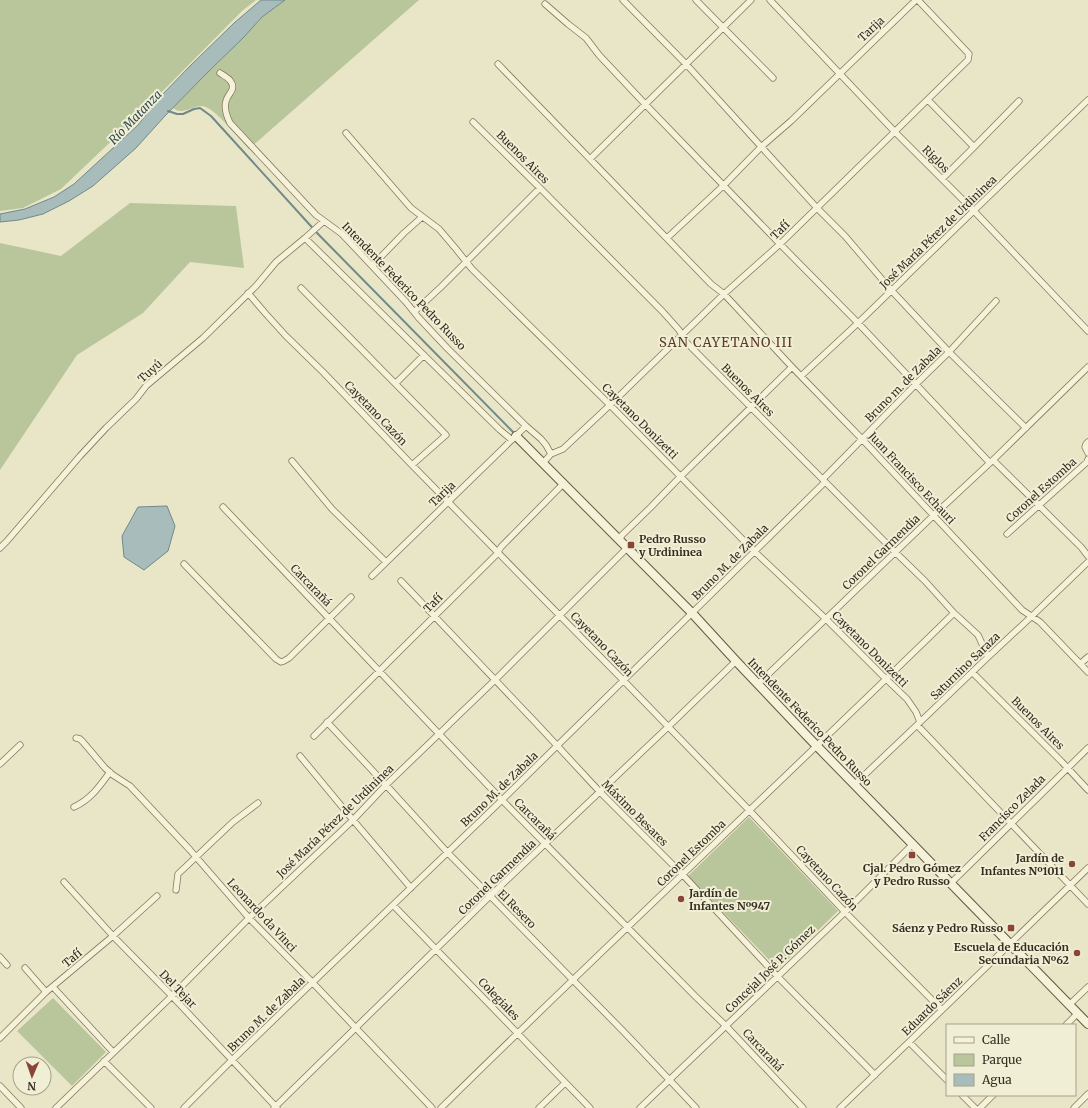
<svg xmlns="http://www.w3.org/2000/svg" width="1088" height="1108" viewBox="0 0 1088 1108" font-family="Merriweather,serif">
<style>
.green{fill:#b9c69c}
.water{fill:#a8bdbb;stroke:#6f8a89}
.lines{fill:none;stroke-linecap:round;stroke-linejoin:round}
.stream{stroke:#6f8a89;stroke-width:2}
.street-casing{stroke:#82785f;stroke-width:7}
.secondary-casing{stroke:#645942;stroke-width:10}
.street{stroke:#f5f2d9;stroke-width:5.5}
.secondary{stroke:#f5f2d9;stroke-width:8}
.poi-dot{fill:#8a4536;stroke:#f1eed6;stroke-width:1.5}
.labels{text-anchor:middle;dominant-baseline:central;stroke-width:4;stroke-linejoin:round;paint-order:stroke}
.street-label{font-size:11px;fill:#342e20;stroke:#f1eed6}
.poi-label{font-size:11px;font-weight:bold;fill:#342e20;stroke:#f1eed6;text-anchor:end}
.water-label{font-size:12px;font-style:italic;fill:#324e52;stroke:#f1eed6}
.quarter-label{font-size:13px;letter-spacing:1px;fill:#5c3b25;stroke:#f1eed6}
</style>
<rect width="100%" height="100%" fill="#e9e5c7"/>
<path class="green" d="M0,0H256L242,11L145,109L61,189L23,208L0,211Z
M285,0H419L249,149C239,139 218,112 206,107C195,102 184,117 173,108L207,73L244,37L262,17Z
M130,203L236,206L244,268L190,262L143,313L77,355L0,470V243L61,256Z
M749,817L838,911L778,969L688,876Z
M53,998L106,1052L72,1086L17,1031Z"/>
<path class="water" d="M261,0H285L262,17L244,37L207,73L164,117L136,148L93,186L69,201L43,214L19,220L0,222V214L25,209L54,197L74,184L138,125L161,96L190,66L234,23Z
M167,506L175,526L168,551L144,570L124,557L122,536L138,507Z"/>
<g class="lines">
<path class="stream" d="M168,111L177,114H183L194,109L200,108L211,116L319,235L516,435"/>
<g class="street-casing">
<path id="street" d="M623,0L686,64L817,208L845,236L892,291L949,352L1026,428
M696,0L773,78
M770,0L895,132L974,211L1088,331
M545,4L568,24L586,38L599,55L645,104L780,244L858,323L990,463
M498,64L711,284L724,294L792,367L862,439L1022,610L1040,622L1088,672
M220,73C226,77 235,81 232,90C230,94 227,97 226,101C224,108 227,117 230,123L316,215L342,234L406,302L418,317L447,348L526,426L541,439L546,445L551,454
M928,100L974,147
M473,122L540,188L663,312L679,330L685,341L895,552L925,581L954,613L978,635L988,657
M346,133L411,208L439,229L456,249L472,269L610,405L754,551L826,619L882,675L907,699L916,712L920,722
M590,159L751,0
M942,179L974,147L1019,101
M305,238L500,430L512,440
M667,238L723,186L761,147L791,121L916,0
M372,266L404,233L422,217
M301,288L446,435L412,465
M248,293L266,314L286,336L323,372L412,465L624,681L749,810L845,912L942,1010
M414,312L441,287L540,188
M801,376L858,323L1088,100
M396,383L424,355
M1088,442L1086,444L1085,447L1088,453
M993,460L1081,547L1088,556
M292,461L332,509L386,562
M543,463L551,454L563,449L610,405L724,294L780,244L968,60L969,54L918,0
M823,479L915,385L949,352L996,301
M223,507L502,800L695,996L726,1026L803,1108
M1007,534L1087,462L1088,459
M619,540L622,535L651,507L681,476L792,367
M0,548L7,541L80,456L106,428L136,399L146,386L203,338L256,286L276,262L305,238L324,221
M184,564L276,659L281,662L284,661L289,658L351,597
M372,576L526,426
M401,581L537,724L600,792L683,875L777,976L875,1075
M1080,664L1088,657
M972,672L1062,762L1088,790
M758,684L934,515L993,460L1088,367
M327,722L386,785L448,853L624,1032L696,1108
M917,725L1088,904
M314,736L496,555L501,547L564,483
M76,738L80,739L83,742L105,768L113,775L130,786L190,850L249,918L313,983L432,1108
M300,756L353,820L411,888
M0,764L20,745
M855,784L917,725L988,657L1032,616L1088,562
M74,807C91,799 99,787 110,772
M64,882L113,936L172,996L277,1108
M951,883L1088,748
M176,890L178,874L233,822L258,803
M393,905L590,1108
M0,957L7,965
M25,968L46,992
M53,987L113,1052
M1070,1004L1088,987
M1066,1025L1078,1013
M0,1038L46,992L113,936L157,896
M909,1042L947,1080
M104,1061L151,1108
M0,1086L21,1108
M962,1095L975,1108
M56,1108L172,996L249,918L353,820L386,785L495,680L627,548
M184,1108L232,1060L502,800L825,482
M274,1108L490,896L668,727L736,661
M441,1108C610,942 784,779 954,613
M539,1108L565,1083
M640,1108L845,912L913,844
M840,1108L909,1042L1088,868
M980,1108L993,1095
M1074,1108L1088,1094"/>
</g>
<g class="secondary-casing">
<path id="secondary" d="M516,436L692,613L736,661L809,738L1088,1024"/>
</g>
<use href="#street" class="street"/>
<use href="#secondary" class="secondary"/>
</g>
<g class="poi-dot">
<rect x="627" y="541" width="8" height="8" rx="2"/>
<rect x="908" y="851" width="8" height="8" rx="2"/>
<circle cx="1072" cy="864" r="4"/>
<circle cx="681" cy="899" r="4"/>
<rect x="1007" y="924" width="8" height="8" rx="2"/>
<circle cx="1077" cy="953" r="4"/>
</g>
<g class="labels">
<g class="street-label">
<text transform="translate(871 29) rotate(-43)">Tarija</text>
<text transform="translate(523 157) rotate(45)">Buenos Aires</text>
<text transform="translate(936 159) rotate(45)">Riglos</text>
<text transform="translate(780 230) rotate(-45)">Tafí</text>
<text transform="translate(938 232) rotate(-44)">José María Pérez de Urdininea</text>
<text transform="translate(404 286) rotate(46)">Intendente Federico Pedro Russo</text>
<text transform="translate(150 371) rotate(-42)">Tuyú</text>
<text transform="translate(903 384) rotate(-45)">Bruno m. de Zabala</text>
<text transform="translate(748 390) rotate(45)">Buenos Aires</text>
<text transform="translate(376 413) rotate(46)">Cayetano Cazón</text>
<text transform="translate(640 421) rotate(45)">Cayetano Donizetti</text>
<text transform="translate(912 478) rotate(47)">Juan Francisco Echauri</text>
<text transform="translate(1041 490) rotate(-42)">Coronel Estomba</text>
<text transform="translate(442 494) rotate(-44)">Tarija</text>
<text transform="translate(881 552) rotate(-44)">Coronel Garmendia</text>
<text transform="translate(730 562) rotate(-45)">Bruno M. de Zabala</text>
<text transform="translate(311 585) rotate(46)">Carcarañá</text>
<text transform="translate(433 603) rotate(-45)">Tafí</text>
<text transform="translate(602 644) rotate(46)">Cayetano Cazón</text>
<text transform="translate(870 649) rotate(45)">Cayetano Donizetti</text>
<text transform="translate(965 666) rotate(-44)">Saturnino Saraza</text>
<text transform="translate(810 722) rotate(46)">Intendente Federico Pedro Russo</text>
<text transform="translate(1038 723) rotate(45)">Buenos Aires</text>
<text transform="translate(499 789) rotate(-44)">Bruno M. de Zabala</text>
<text transform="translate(1012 808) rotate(-45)">Francisco Zelada</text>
<text transform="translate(635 813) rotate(45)">Máximo Besares</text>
<text transform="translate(535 819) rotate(45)">Carcarañá</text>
<text transform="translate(335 821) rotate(-44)">José María Pérez de Urdininea</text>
<text transform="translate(691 853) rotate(-44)">Coronel Estomba</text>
<text transform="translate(497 877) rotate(-44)">Coronel Garmendia</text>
<text transform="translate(827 878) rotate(47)">Cayetano Cazón</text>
<text transform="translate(517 909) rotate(45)">El Resero</text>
<text transform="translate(262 915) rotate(47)">Leonardo da Vinci</text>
<text transform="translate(72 958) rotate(-40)">Tafí</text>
<text transform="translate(770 969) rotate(-44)">Concejal José P. Gómez</text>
<text transform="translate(178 989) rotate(46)">Del Tejar</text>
<text transform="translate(499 999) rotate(46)">Colegiales</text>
<text transform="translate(932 1006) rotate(-44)">Eduardo Sáenz</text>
<text transform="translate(266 1014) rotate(-44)">Bruno M. de Zabala</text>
<text transform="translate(763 1050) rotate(47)">Carcarañá</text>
</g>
<g class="poi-label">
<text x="639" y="539" text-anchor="start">Pedro Russo<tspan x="639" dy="13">y Urdininea</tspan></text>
<text x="1064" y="858">Jardín de<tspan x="1064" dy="13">Infantes Nº1011</tspan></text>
<text x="912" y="868" text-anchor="middle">Cjal. Pedro Gómez<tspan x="912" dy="13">y Pedro Russo</tspan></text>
<text x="689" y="893" text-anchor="start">Jardín de<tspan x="689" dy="13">Infantes Nº947</tspan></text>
<text x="1003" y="928">Sáenz y Pedro Russo</text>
<text x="1069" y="947">Escuela de Educación<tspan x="1069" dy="13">Secundaria Nº62</tspan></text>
</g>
<g class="water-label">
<text transform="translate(135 117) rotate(-46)">Río Matanza</text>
</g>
<g class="quarter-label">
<text x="726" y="342">SAN CAYETANO III</text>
</g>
</g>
<rect x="946" y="1024" width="130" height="72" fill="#f1eed6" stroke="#a5a18d"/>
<rect x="954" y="1037" width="20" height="6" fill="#f5f2d9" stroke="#a5a18d"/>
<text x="982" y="1044" font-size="12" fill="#342e20">Calle</text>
<rect x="954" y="1054" width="20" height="12" fill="#b9c69c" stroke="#a5a18d"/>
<text x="982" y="1064" font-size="12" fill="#342e20">Parque</text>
<rect x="954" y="1074" width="20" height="12" fill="#a8bdbb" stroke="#a5a18d"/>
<text x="982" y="1084" font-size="12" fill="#342e20">Agua</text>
<g transform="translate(32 1076) rotate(182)"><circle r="19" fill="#f1eed6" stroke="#a5a18d"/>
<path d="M0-3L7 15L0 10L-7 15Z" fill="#8a4536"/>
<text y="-6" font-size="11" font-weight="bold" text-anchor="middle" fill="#342e20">N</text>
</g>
</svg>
